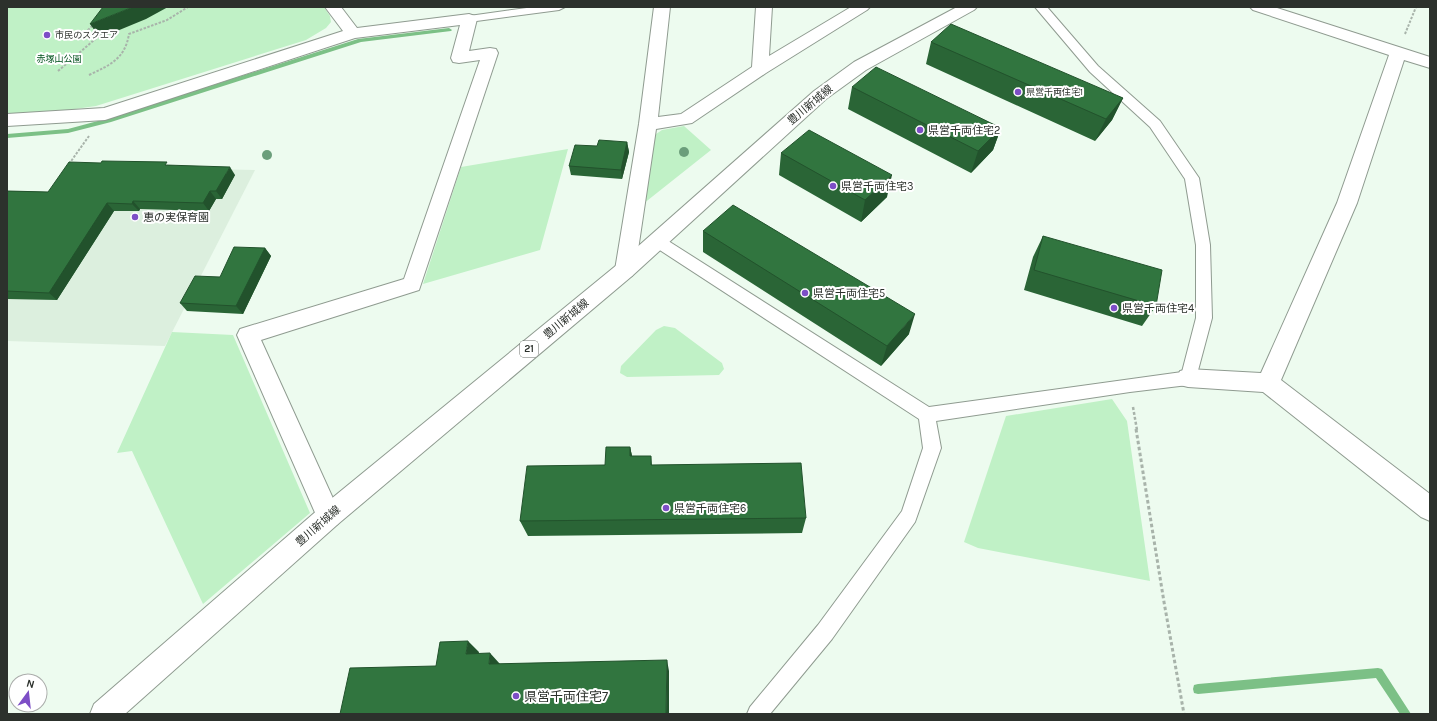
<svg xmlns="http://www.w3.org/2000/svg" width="1437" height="721" viewBox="0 0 1437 721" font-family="Karla,'Noto Sans JP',sans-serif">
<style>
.built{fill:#dcefde}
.green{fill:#c0f1c6}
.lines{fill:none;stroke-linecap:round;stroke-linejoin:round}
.stream{fill:#7cc086;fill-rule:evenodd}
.lane-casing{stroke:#8f9b90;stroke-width:2}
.street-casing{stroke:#8f9b90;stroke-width:2}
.primary-casing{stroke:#8f9b90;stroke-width:2}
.path-far2{stroke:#a8b3aa;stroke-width:2;stroke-dasharray:2.5 1.5;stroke-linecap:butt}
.path-far1{stroke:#a8b3aa;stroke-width:2.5;stroke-dasharray:3 2;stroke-linecap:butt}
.path{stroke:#a8b3aa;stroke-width:3;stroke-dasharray:3.5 2.5;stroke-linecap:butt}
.lane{fill:#fff;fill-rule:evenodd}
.street{fill:#fff;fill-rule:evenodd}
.primary{fill:#fff;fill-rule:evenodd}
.tree{fill:#6b9e7b}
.wall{fill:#2a6536}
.shaded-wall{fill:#22522c}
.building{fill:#31753f;stroke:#22522c}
.poi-dot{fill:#7d4ec6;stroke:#fff;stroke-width:1.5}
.labels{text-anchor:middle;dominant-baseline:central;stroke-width:4;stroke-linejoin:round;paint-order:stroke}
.far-poi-label{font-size:9px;fill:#2c312c;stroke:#fff;text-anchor:start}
.far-park-label{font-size:9px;fill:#00511c;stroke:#fff}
.shield{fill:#fff;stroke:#6b6f6b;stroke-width:1}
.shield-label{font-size:10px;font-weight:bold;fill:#2c312c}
.street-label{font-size:11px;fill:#2c312c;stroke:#fff}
.poi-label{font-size:11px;fill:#2c312c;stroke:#fff;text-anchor:start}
.near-poi-label{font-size:13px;fill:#2c312c;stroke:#fff;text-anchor:start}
</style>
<rect width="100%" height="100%" fill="#edfbef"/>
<path class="built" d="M75,166L255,170L165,346L7,341V263Z"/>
<path class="green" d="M7,7H324L330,16L331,22L326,28L306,40L96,106L61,111L7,114Z
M684,126L711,150L643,204L653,136L662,130Z
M568,149L540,250L423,284L461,167Z
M664,326L675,328L722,363L724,369L719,375L627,377L620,373L621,366L656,330Z
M172,332L233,335L310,513L203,604L132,451L117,453Z
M1112,399L1127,421L1150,581L978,548L964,542L1006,416Z"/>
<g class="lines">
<path class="stream" d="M449,28L452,30L451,31L361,42L111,122L68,133L7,138V134L68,129L109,118L358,39Z
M1378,668L1382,669L1411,714H1400L1376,678L1198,694L1194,693L1193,689L1194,685L1198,684Z"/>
<g class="lane-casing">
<path id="lane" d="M534,7H565L559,10L469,22L465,21L463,19L465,17L469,16Z
M1035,7H1047L1098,66L1160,121L1199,178L1210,245L1212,318L1196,378L1194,383L1188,385L1130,392L936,421L941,448L915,522L832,639L770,714H747L750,707L818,625L902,511L923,448L919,419L652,245L650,241L652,237L657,236L662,237L929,407L1182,372L1196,318V245L1185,179L1150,127L1090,72Z"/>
</g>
<g class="street-casing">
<path id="street" d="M325,7H341L357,28L469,14L475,16L477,19L469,51L490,48L496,49L498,53L419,290L261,340L341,516L338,524L329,528L320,524L237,335L240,329L404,279L480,60L459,63L453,62L451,58L460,25L355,38L105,120L7,126V114L104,108L343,31Z
M654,7H670L658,117L681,114L752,67L756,7H772L769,56L851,7H870L867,10L766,73L692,123L656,129L635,270L632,276L625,278L618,276L615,270L639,124Z
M1250,7H1274L1430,57V68L1404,60L1357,203L1281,380L1430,494V521L1421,517L1263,392L1188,387L1180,385L1177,378L1180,371L1188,369L1261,373L1337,203L1389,55L1253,10Z"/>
</g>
<g class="primary-casing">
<path id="primary" d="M957,7H977L974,10L866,70L826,99L632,276L338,524L125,714H90L94,704L320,508L618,264L814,91L854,62Z"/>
</g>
<path class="path-far2" d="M85,33L93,25
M1405,34L1416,7
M58,71L100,35
M89,75C110,65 125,59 129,34L167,20L188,7
M69,164L89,136"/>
<path class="path-far1" d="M1133,407L1137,430"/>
<path class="path" d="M1136,429L1164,602L1184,714"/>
<use href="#lane" class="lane"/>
<use href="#street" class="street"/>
<use href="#primary" class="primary"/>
</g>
<g class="tree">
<circle cx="684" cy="152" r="5"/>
<circle cx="267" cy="155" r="5"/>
</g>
<path class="wall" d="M931,42L1123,98L1112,120L1095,141L926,64Z
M852,87L1001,128L993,150L971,173L848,109Z
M627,142L629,152L622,179L571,175L569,166L597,146Z
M781,153L887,197L861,222L779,175Z
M169,165L235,175L222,199H216L209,211L140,209L139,211H114L57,300L7,299V191L48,192Z
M703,231L909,334L881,366L703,252Z
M1043,236L1156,306L1142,326L1024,290L1033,257Z
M265,248L271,256L243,314L187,311L180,303Z
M630,447L632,456H651L652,465L806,518L802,533L528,536L520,521L605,465Z"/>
<path class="shaded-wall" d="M133,7H168L146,19L100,38L90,24Z
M1123,98L1112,120L1095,141L1106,119Z
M1001,128L993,150L971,173L978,151Z
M627,142L629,152L622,179L621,170Z
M230,167L235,175L222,199L216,191Z
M892,175L887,197L861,222L865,200Z
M210,191L216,199L209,211L203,203Z
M133,201L140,209L139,211L132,204Z
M107,203L114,211L57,300L49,293Z
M265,248L271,256L243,314L236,306Z
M915,314L909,334L881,366L887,346Z
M630,447L634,464L630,456Z
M468,641L479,652L477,664L466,654Z
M490,653L500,664L499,675L489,664Z
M667,660L669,671V714H666Z"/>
<path class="building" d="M103,7H133L90,24Z
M951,24L1123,98L1106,119L931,42Z
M876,67L1001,128L978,151L852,87Z
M809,130L892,175L865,200L781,153Z
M599,140L627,142L621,170L569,166L575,145L597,146Z
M102,161L167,162L165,165L230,167L216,191H210L203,203L133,201L132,204L107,203L49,293L7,291V191L48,192L69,162L101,163Z
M733,205L915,314L887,346L703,231Z
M1043,236L1162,270L1156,306L1034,270Z
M234,247L265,248L236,306L180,303L195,276L220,277Z
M606,447H630V456H651V465L801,463L806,518L520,521L527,466L605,465Z
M468,641L466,654L490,653L489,664L667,660L666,714H340L350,668L436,666L440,642Z"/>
<g class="poi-dot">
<circle cx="47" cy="35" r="4"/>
<circle cx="1018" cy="92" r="4"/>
<circle cx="920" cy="130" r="4"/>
<circle cx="833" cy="186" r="4"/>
<circle cx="135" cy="217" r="4"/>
<circle cx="805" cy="293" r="4"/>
<circle cx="1114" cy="308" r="4"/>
<circle cx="666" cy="508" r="4"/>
<circle cx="516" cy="696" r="4"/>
</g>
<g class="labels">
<g class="far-poi-label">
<text x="55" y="35">市民のスクエア</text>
<text x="1026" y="92">県営千両住宅1</text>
</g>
<g class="far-park-label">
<text x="59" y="59">赤塚山公園</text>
</g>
<rect class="shield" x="520" y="341" width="18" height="16" rx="3"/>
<g class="shield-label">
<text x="529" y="349">21</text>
</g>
<g class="street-label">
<text transform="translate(810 105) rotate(-40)">豊川新城線</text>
<text transform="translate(566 319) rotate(-40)">豊川新城線</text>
<text transform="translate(318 526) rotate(-41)">豊川新城線</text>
</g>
<g class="poi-label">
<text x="928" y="130">県営千両住宅2</text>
<text x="841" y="186">県営千両住宅3</text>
<text x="143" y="217">恵の実保育園</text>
<text x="813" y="293">県営千両住宅5</text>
<text x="1122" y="308">県営千両住宅4</text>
<text x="674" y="508">県営千両住宅6</text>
</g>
<g class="near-poi-label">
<text x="524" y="696">県営千両住宅7</text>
</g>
</g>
<rect width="1437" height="721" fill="none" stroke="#2c312c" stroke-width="16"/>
<g transform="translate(28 693) rotate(15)"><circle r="19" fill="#ffffff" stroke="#abadab"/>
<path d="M0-3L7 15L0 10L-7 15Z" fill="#7d4ec6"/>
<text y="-6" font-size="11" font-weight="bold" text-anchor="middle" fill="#2c312c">N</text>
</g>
</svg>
